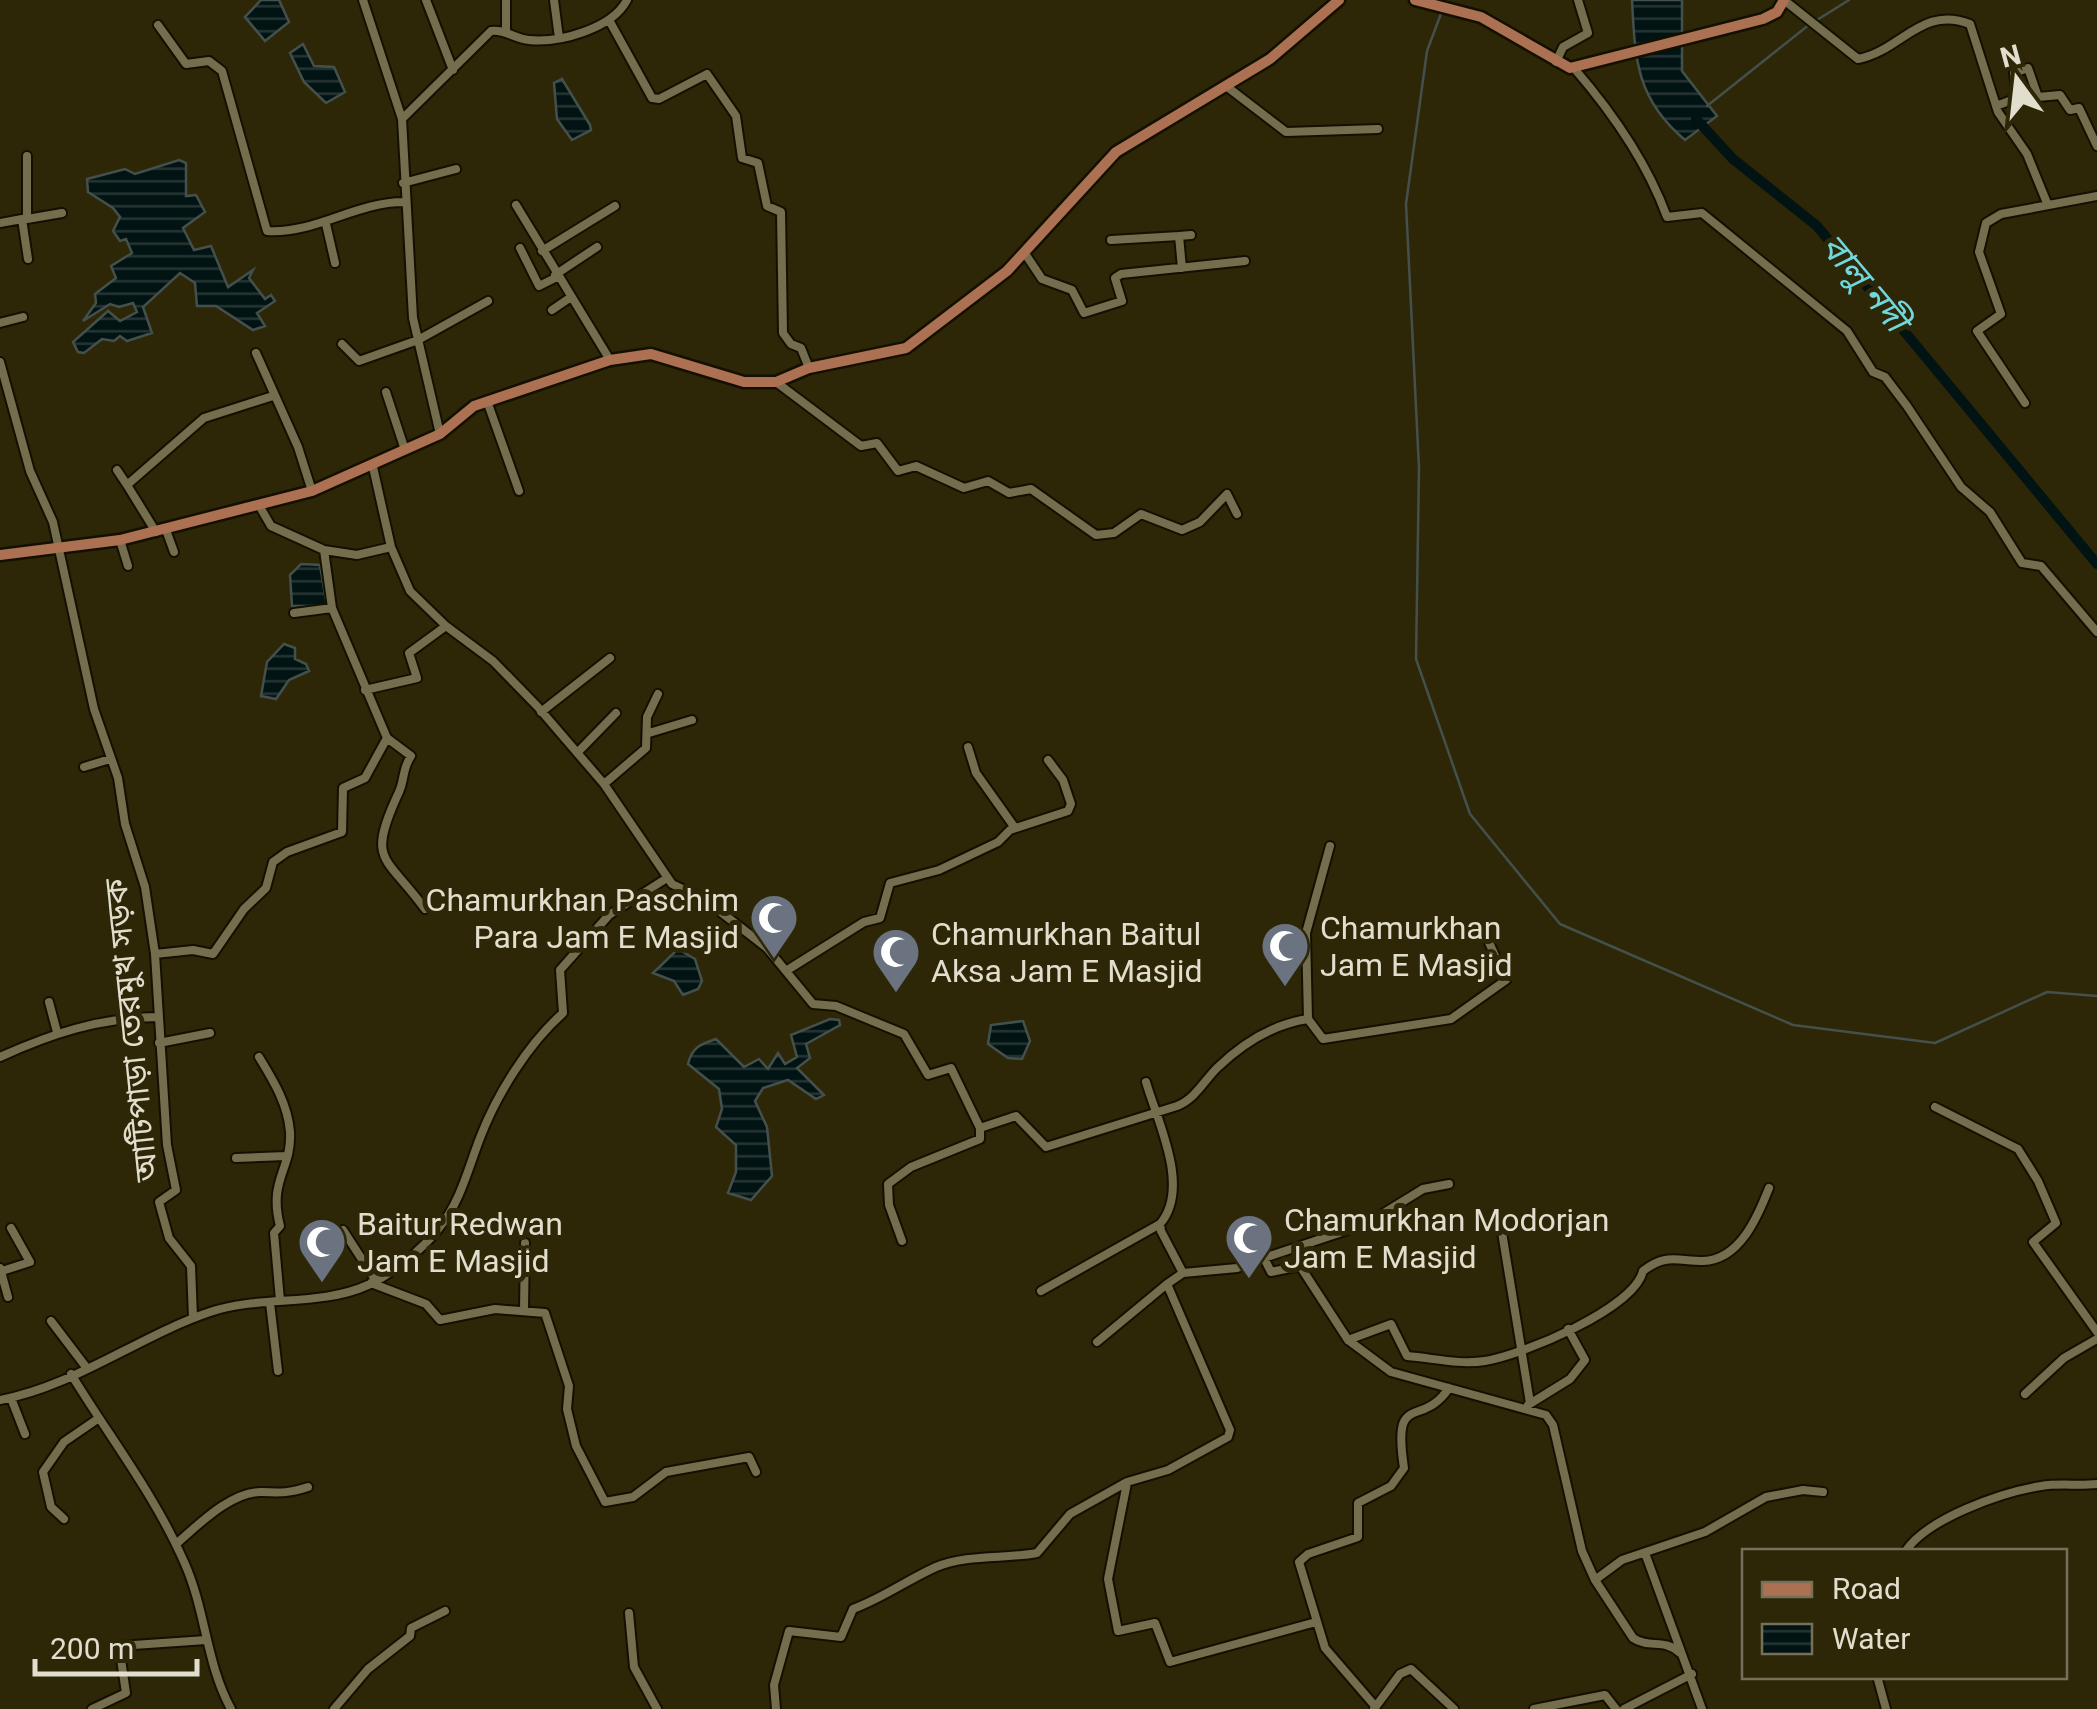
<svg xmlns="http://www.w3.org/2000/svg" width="2097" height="1709" viewBox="0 0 2097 1709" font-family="Roboto,'Noto Sans Bengali',sans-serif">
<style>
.water{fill:url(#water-rules);stroke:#44504b;stroke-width:2.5}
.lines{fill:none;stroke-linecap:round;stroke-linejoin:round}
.stream{stroke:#44504b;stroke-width:2.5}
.river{stroke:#011313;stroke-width:10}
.minor-casing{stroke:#141000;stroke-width:12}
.major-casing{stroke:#141000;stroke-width:15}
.minor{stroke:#746d4e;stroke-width:8}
.major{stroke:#ac7053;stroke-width:10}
.labels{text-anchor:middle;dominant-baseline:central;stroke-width:10;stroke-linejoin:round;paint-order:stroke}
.poi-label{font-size:32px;fill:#e2decd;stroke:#2d2708;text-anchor:start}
.street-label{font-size:32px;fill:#e2decd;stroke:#2d2708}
.water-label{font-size:35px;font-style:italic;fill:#70d8dc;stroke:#2d2708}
</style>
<defs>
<pattern id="water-rules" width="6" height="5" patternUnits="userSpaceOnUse" patternTransform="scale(2.5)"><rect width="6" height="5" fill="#011313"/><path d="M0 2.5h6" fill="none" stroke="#263534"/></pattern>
</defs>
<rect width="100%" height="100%" fill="#2d2708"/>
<path class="water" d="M261,0H279L289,22L265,41L245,17Z
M1632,0H1682V71L1717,116L1685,140C1636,99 1635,59 1632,0Z
M303,44L314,66L334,67L345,92L326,103L304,82L290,53Z
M562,79L590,125L591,130L572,140L557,119L554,83Z
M179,160L186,163V196L196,195L205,212L183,228L194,250L211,246L228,287L253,270L249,278L265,299L271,295L275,301L257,313L265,326L253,330L216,306H197L195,283L180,273L143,307L152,333L127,341L120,336L114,341L102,339L84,353L78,352L73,342L108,311L120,321L137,312L133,303L119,307L110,304L83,321L96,303L95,294L116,278L111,266L132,253L126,239L120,241L113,231L120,217L113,208L88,192L87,179L125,169L135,174Z
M301,564L320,565L327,606H292L290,575Z
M284,644L295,648V659L306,664L309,671L289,680L276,699L261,696L267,662Z
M678,949L695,959L702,981L698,989L683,995L674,981L653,973Z
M830,1019L839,1020L840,1025L806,1044L810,1058L797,1068L824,1095L816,1099L788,1080L763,1088L755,1101L767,1127L772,1176L751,1200L728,1193L736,1172V1145L716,1127L722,1109L719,1089L688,1064C692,1047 701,1044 716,1039L744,1067L759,1059L768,1069L778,1053L785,1064L797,1057L791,1035Z
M1023,1021L1030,1041L1022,1059L1008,1058L988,1044L991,1025Z"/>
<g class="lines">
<path class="stream" d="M1442,11L1427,51L1406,204L1419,468L1416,659L1470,814L1560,924L1793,1025L1935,1043L2047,992L2097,996
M1817,20L1849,0
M1707,106L1810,24"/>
<path class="river" d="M1696,119L1733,159L1817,226L2097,564"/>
<g class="minor-casing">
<path id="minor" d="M363,0L402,119L413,318L440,434
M426,0L453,70
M554,0L559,38
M1784,0L1858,59C1901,51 1921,5 1970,24L1998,112L2027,154L2047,203
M609,20L652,98L659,99L707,74L736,116L742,158L758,163L767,206L781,212L783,333L791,344L801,348L809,368
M158,25L186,64L209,61L222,71L267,231C316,234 355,202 404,202
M506,32V0
M1556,62L1563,47L1588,33L1578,0
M1573,67C1612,112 1647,162 1667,217L1702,213L1847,331L1873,372L1885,377L1907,406L1961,487L1990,512L2022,563L2041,566L2097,632
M1226,86L1286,132L1378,129
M1996,106L2017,98L2014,73L2028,68L2038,97L2060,95L2070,110L2079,108L2097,146
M402,119L491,31C505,29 515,39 529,40C559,43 612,29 627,0
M403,183L456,169
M516,205L610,360
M22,219H27V156
M27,219L62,213
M0,223L22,219L28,259
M326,224L335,263
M1111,240L1179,236
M520,248L539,286L557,277
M542,251L615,206
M1024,252L1042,279L1072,290L1084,313L1122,301L1115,278L1121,274L1245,261
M1182,268L1179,236L1191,235
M555,275L597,247
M552,310L571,297
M0,323L23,317
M342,344L359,361L418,340L488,301
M256,353L298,447L312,491
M0,362L30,471L53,522L94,709L118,778L125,824L145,887L155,954L167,1145L176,1190L159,1202L169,1238L191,1266L193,1318
M776,382L861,446L877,443L898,471L916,466L964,488L988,481L1009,493L1031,489L1096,535L1114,533L1141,514L1182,530L1200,522L1227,494L1237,514
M386,392L405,450
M487,401L519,491
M2025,403L1977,331L2001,314L1979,252L1986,223L2001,214L2097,196
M373,467L391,547L410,591L446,626L493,661L537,706L604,784L672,884L704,899L767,948L813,1004L836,1006L904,1034L928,1075L951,1068L980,1128L1016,1116L1046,1147L1177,1106C1195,1099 1203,1082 1217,1068C1242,1044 1274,1024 1308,1019L1323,1039L1451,1019L1506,980L1487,938
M117,470L127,485
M166,530L174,552
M156,532L127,485L204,418L273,396
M120,540L128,566
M324,550L357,555L391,547
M294,613L332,608
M365,690L417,678L409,653L446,626
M541,712L610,658
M649,733L692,720
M387,738L411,756C402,769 405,779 399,792C366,863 385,854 425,909
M968,747L976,773L1015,828
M578,752L616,713
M84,767L110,759
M604,784L646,748L647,717L658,694
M155,954L193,950L213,954L244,909L266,888L273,862L287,852L342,832L343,788L365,778L387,738L332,608L324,550L271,526L260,507
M789,969L864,922L880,918L890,883L939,870L998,842L1010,830L1068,811L1071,804L1063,780L1048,760
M49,1002L57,1032
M1308,1019L1306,933L1330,846
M159,1043L210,1033
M0,1057C51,1034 98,1018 156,1017
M259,1057C273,1080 288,1104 290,1132C292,1170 268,1179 280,1226L274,1233L280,1300
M1935,1107L2018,1149L2038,1181L2056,1223L2033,1242L2097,1332
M236,1158L286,1156
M1500,1220L1530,1403
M343,1230L376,1281
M902,1241L889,1205L888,1184L911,1167L980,1139V1128
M1264,1258L1366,1224L1423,1189L1449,1184
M0,1268L8,1297
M2,1271L30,1262L11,1228
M1183,1273L1237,1268L1264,1258L1271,1272L1300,1266L1348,1340L1391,1372L1546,1415L1553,1425L1582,1551L1595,1580
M371,1283L426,1304L440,1320L495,1309L545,1313L569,1386L567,1409L576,1446L605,1502L633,1497L666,1472L749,1457L756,1472
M1041,1291L1160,1224
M270,1303L278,1371
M524,1310L525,1243
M51,1321L86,1367
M1348,1340L1391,1324L1407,1356C1433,1358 1459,1365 1485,1361C1522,1355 1634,1309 1643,1271C1666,1253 1677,1261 1703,1261C1740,1260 1758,1216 1769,1188
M1097,1342L1167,1284
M71,1374C110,1438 155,1495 185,1564C206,1612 206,1663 231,1709
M2025,1394L2064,1358L2097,1339
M11,1398L25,1434
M0,1400C75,1386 139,1336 210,1312C259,1295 320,1307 368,1285C392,1274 423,1249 439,1228C460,1203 468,1169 480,1138C497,1094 528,1044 563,1013L560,970L609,915L667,878
M1528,1405L1570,1379L1585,1360L1568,1329
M1127,1483L1108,1579L1118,1631L1155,1623L1170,1662L1316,1622
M64,1519L51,1507L43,1472L64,1442L99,1418
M176,1544C197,1526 232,1490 263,1492C281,1493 290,1493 308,1487
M1905,1552C1927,1518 2003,1492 2041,1486C2059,1483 2078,1486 2097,1484
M1645,1553L1702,1709
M629,1613L634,1667L657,1709
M1680,1653C1665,1638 1649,1649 1633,1638L1595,1580L1622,1560L1705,1532L1766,1497L1803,1490L1823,1492
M1877,1676L1886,1709
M1375,1706L1325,1648L1299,1562L1308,1554L1358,1537V1503L1391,1486L1404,1468C1392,1389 1421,1430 1449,1388
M92,1709L126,1693L119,1646L206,1640
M334,1709L368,1669L410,1636L411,1628L445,1611
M776,1709L774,1685L789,1631L841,1637L853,1609C883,1598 907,1580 936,1567C967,1554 1005,1559 1037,1553L1070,1514L1127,1482L1168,1470L1228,1437L1230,1430L1167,1284L1183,1273L1161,1231L1160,1224C1191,1188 1158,1123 1146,1082
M1374,1709L1400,1674L1411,1669L1454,1709
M1534,1709L1605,1695L1616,1709
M1624,1709L1692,1674"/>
</g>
<g class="major-casing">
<path id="major" d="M1415,0L1481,17L1570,68L1763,19L1777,12L1784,0
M0,555L120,540L312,491L440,434L474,406L610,360L651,354L744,382H776L809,368L906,348L1007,271L1116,152L1270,59L1339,0"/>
</g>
<use href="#minor" class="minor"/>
<use href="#major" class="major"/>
</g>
<defs>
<g id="mosque-pin" transform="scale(2.5)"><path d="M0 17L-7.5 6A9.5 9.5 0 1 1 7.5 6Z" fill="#6b7280" stroke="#2d2708"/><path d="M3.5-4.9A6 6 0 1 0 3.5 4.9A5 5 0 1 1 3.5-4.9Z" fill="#fff"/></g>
</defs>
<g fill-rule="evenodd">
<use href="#mosque-pin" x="774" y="918"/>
<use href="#mosque-pin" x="1285" y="946"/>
<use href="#mosque-pin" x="896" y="952"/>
<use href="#mosque-pin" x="1249" y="1238"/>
<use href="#mosque-pin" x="322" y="1242"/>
</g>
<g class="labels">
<g class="poi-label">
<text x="739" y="900" text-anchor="end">Chamurkhan Paschim<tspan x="739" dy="37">Para Jam E Masjid</tspan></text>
<text x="1320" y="928">Chamurkhan<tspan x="1320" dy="37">Jam E Masjid</tspan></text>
<text x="931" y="934">Chamurkhan Baitul<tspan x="931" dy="37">Aksa Jam E Masjid</tspan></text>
<text x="1284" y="1220">Chamurkhan Modorjan<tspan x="1284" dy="37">Jam E Masjid</tspan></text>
<text x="357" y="1224">Baitur Redwan<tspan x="357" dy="37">Jam E Masjid</tspan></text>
</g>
<g class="street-label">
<text transform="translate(131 1030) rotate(-96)">আটিপাড়া তেরমুখ সড়ক</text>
</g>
<g class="water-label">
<text transform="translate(1864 283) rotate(50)">বালু নদী</text>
</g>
</g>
<rect x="1742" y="1549" width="325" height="130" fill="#2d2708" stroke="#757057" stroke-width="2.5"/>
<rect x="1762" y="1582" width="50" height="15" fill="#ac7053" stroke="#757057" stroke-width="2.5"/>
<text x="1832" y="1599" font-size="30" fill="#e2decd">Road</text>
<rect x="1762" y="1624" width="50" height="30" fill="url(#water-rules)" stroke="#757057" stroke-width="2.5"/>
<text x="1832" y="1649" font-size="30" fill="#e2decd">Water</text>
<g transform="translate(2017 80) rotate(345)" stroke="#2d2708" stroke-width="8" paint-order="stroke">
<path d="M0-8L18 38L0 25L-18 38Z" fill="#e2decd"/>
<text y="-15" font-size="28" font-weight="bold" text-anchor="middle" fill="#e2decd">N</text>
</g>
<path d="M35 1659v15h162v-15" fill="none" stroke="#e2decd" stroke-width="5"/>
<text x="50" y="1659" font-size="30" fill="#e2decd" stroke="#2d2708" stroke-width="8" paint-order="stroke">200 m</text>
</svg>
